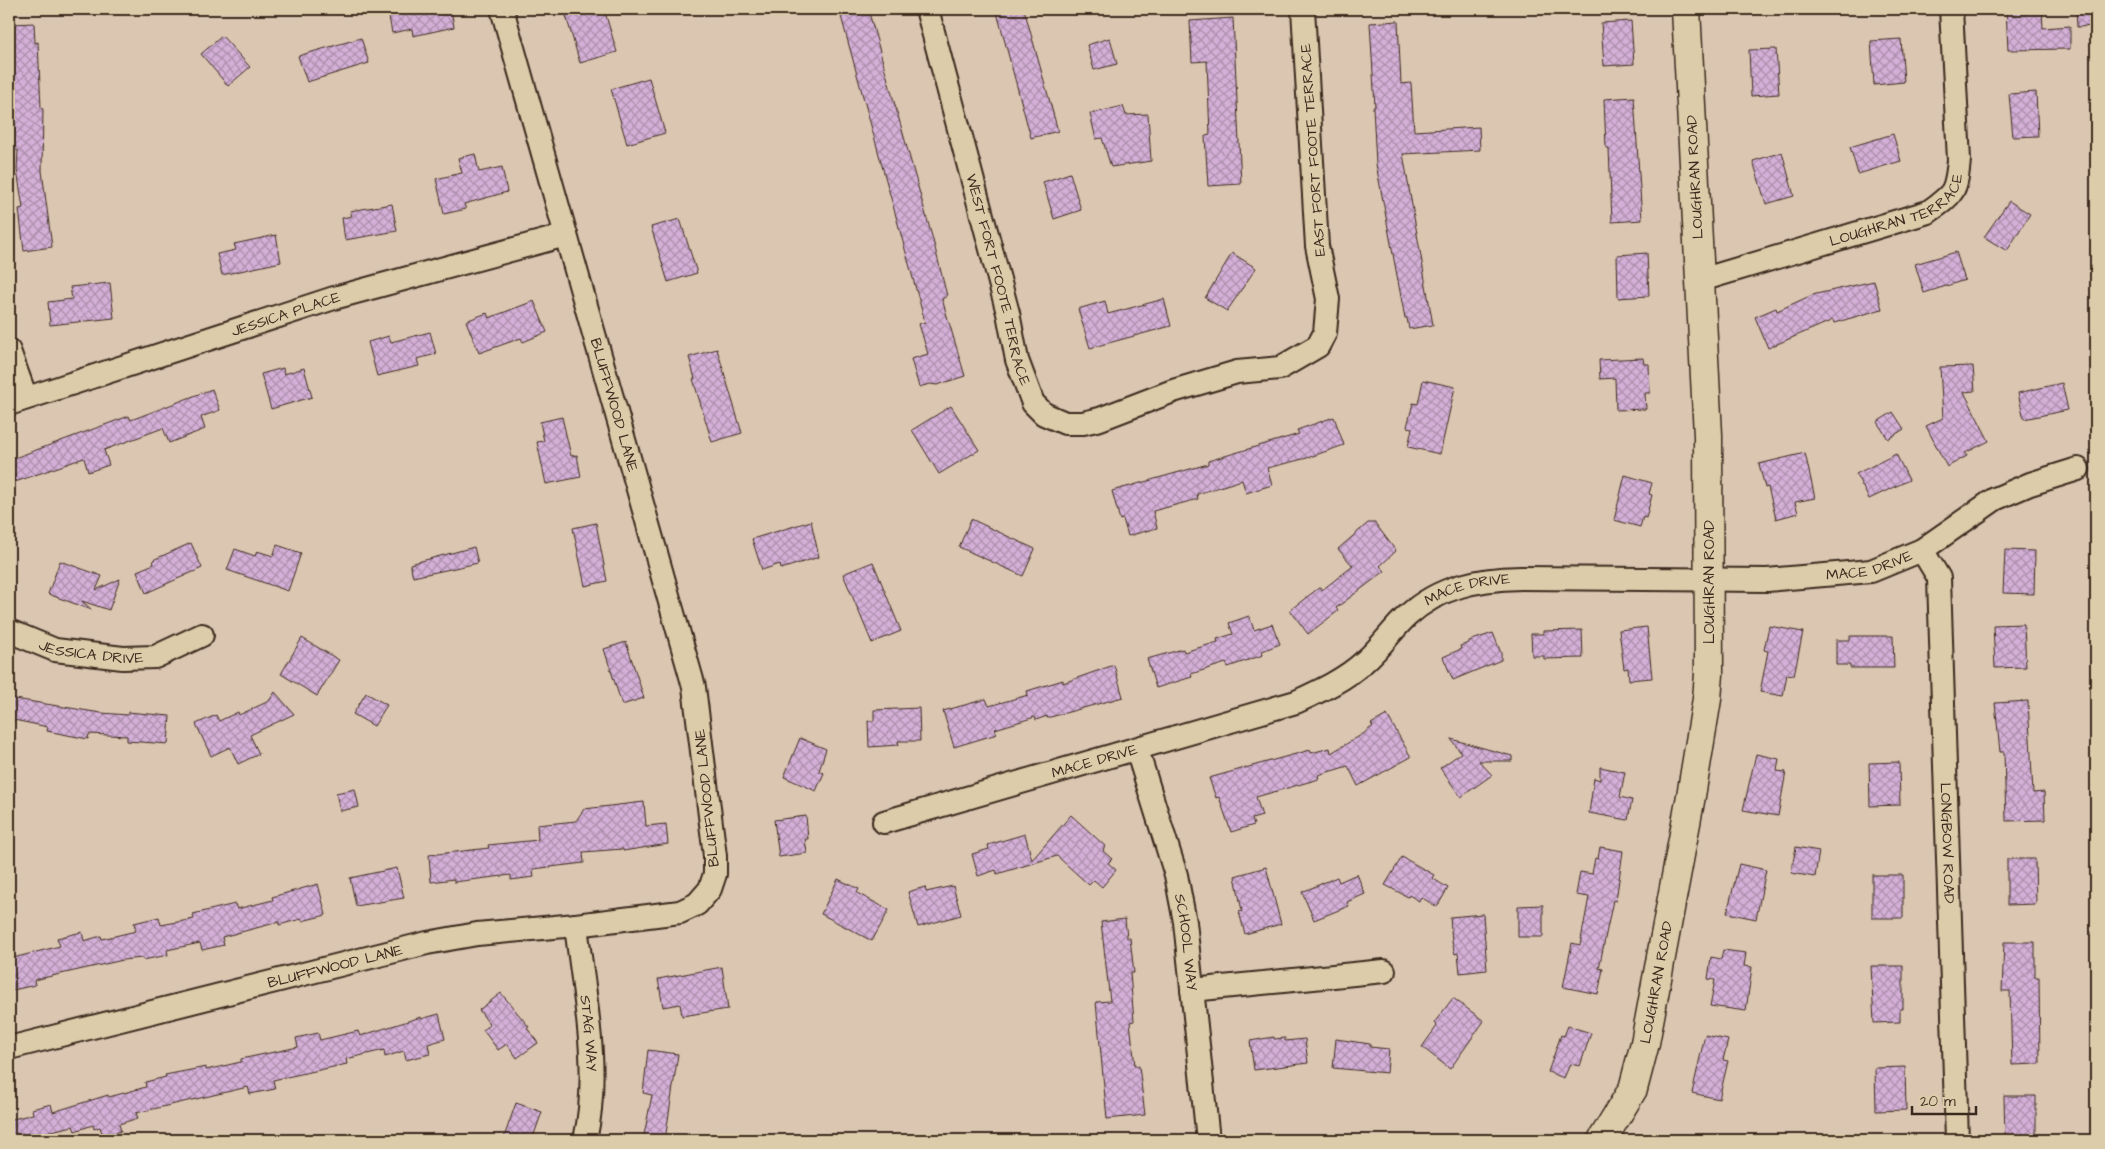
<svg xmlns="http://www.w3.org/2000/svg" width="2105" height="1149" viewBox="0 0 2105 1149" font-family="'Architects Daughter',sans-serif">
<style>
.building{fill:url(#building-cross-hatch);stroke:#3b2a1e}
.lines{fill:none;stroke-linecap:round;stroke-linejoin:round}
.street-casing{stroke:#3b2a1e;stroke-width:26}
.secondary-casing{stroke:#3b2a1e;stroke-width:31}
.street{stroke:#ddcca9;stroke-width:22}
.secondary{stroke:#ddcca9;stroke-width:28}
.labels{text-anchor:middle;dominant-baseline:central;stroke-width:5;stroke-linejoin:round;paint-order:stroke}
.street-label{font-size:15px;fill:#3b2a1e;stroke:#ddcca9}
</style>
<defs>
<pattern id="building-cross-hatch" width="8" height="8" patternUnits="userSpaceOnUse" patternTransform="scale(1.25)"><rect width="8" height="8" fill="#d4afd7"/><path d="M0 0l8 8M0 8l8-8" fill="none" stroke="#ad8fae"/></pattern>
</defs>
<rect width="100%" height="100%" fill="#dbc6b2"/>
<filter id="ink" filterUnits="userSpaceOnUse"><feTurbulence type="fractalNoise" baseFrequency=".02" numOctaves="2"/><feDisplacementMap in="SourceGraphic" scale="10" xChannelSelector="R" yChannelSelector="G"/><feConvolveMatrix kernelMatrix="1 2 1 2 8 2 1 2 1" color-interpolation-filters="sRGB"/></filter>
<g filter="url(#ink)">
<path class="building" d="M398,9H451L454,27L413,36L412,29L392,33L388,11Z
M564,9H604L617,52L580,63Z
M839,9H868L933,240L947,296L942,299L965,376L937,385L930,384L919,387L911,359L928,354L919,324L925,322Z
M996,9H1024L1058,131L1031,138Z
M2006,9H2042L2043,28L2070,26V49L2008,50Z
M2076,9H2096V26L2077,27Z
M1233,18L1241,184L1208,186L1205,136L1210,135L1207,61L1192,62L1190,21Z
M1398,21L1401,84L1411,83L1414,131L1479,127L1480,150L1403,154L1433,325L1409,329L1407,318H1405L1376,164L1373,107H1375L1370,23Z
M1631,21L1634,64L1604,66L1601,23Z
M34,23L35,43L38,42L41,108L43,109L42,171L52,247L24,251L19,209L23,208L17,170L18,150H14L15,85H12L10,44L13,43L12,24Z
M222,36L250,67L228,86L201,54Z
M361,38L369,63L307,82L298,56Z
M1110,38L1117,64L1094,70L1087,45Z
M1901,39L1904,82L1874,85L1871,41Z
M1776,49L1779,94L1751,96L1749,50Z
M649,78L665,133L627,144L611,89Z
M2036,92L2038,136L2013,137L2009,94Z
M1634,97L1642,220L1612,222L1609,148H1606L1604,99Z
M1123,106L1126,115L1148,114L1151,161L1111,167L1102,138L1096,139L1090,114Z
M1893,134L1901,161L1858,174L1850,147Z
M1782,152L1794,196L1766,204L1753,161Z
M475,154L479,172L502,167L507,192L464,204L466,209L444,214L436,179L462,173L458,158Z
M1070,173L1081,210L1054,219L1043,182Z
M2009,201L2030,214L2007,251L1984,237Z
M392,204L397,231L345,240L342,218L352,216L350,211Z
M680,219L697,273L668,282L651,227Z
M276,235L281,262L222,275L217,254L236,250L234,244Z
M1956,252L1965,280L1924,293L1915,264Z
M1232,253L1256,268L1227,311L1205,298Z
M1647,253L1649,296L1618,298L1617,255Z
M1874,281L1882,309L1834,323L1833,320L1768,348L1755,317L1776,308L1777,311L1812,295Z
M110,283L114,318L50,325L48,302L72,299L70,287Z
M1164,299L1171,326L1090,348L1078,309L1105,301L1108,314Z
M534,301L547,332L523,342L521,338L479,353L466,321L487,313L489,318Z
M430,332L436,354L417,359L419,366L377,376L368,342L389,336L391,342Z
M717,349L742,433L712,442L693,379H695L689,357Z
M1643,358L1644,364H1649L1650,393H1645L1646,409L1616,410L1615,378L1600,379L1599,360Z
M1973,366L1975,391L1964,392L1989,441L1965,453L1967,456L1947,467L1926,426L1943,418L1940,367Z
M283,368L284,374L304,368L312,397L271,409L261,374Z
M1423,380L1455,387L1440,454L1408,447L1412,428L1407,427L1413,403L1418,404Z
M2062,383L2068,410L2024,419L2018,393Z
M212,389L220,410L201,417L205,429L169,443L163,428L104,450L109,465L88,472L84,458L15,482L9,460L129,416L131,420Z
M951,406L979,450L939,474L912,430Z
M1893,412L1904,429L1888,439L1877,422Z
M562,417L571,456L577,455L581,477L546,484L537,442L544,441L540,422Z
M1334,417L1344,445L1307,458L1267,468L1272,485L1246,493L1242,480L1197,494L1198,499L1153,511L1157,528L1128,536L1123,519L1120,520L1112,491L1208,464V461L1299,434L1297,430Z
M1805,453L1815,498L1795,502L1798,513L1776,519L1768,487L1765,488L1759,464Z
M1896,454L1909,480L1869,499L1856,474Z
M1625,475L1652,483L1649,494L1652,495L1646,518L1643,517L1640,527L1614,520Z
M971,519L1035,549L1023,576L959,547Z
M811,521L819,557L781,569L780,564L762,570L752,539Z
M596,523L607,581L585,586L573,528Z
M1368,523H1375L1396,551L1380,566L1385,571L1336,608L1338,611L1308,634L1290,610L1320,587L1322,590L1353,566L1338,549Z
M191,543L202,568L146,593L137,571L154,564L153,560Z
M277,545L301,553L288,591L227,570L235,549L255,556L257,551L273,556Z
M474,547L478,563L413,577L410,564Z
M2005,550L2035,551L2034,594L2003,593Z
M60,561L102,576L96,590L120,579L109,610L82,601L92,610L48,594Z
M873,562L901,631L872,643L843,574Z
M1249,616L1254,630L1272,624L1280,644L1262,651L1263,655L1228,667L1226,663L1191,674L1192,677L1156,688L1147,659L1183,649L1184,652L1218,642L1217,639L1233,634L1229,623Z
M2024,624L2026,667L1995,668L1993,625Z
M1769,626L1803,632L1794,675L1787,674L1783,696L1760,692L1768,651L1764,650Z
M1647,627L1652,678L1629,680L1628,668L1624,669L1619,630Z
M1582,630L1583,658L1544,659V656H1532L1531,634H1543V631Z
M1493,633L1501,653V660L1453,680L1443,657L1461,649L1460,646L1469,643V641Z
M1850,636H1893L1894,668H1850V665H1836V640H1850Z
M302,638L339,660L317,696L281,674Z
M626,642L644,698L622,705L604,649Z
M1114,665L1123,697L1047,718V716L1036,720L1035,717L995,729L997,734L954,747L943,711L986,699L989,706L1028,695L1027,691L1063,680V683Z
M275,692L294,714L250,735L259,754L238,764L230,747L211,756L196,724L216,715L219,721L238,712L239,715L269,701Z
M366,693L387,705L374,726L353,714Z
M9,698L101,713L128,715V712L170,716L168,744L127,741V736L89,734L88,739L47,731L48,727L9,719Z
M2028,701L2033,793L2044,792L2045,820L2006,821L2004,752H2000L1995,703Z
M919,708L920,741H898L899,745L869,747L868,721H874V710Z
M1387,715L1411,757L1358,786L1348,766L1318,775L1319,779L1256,797L1262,816L1252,819L1254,825L1231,832L1219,797L1216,798L1209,778L1310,750L1311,753L1330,748L1331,753L1363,734L1373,726L1371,724Z
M800,738L826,749L819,771L824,773L816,791L784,777Z
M1451,739L1512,756V761H1479L1492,775L1461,797L1440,768L1461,753Z
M1756,754L1779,759L1777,771L1786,772L1778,816L1743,810Z
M1899,762L1900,805L1870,806L1869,763Z
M1600,767L1625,772L1620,797L1632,800L1628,820L1589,813L1594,778L1600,780Z
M355,789L359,807L340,811L336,793Z
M644,802L646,826L666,824L668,844L623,851V849L583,852L584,863L533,869L534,877L511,880V875L454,882V879L431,882L429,855L489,848L488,845L538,840L537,825L576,821L584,809Z
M1071,815L1105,846L1103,851L1112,859L1108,863L1116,870L1102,887L1094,880L1089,885L1057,856L997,874L996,870L978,876L972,854L989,849L988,845L1025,834L1032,860Z
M806,816L808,839H805L807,853L779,857L774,820Z
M1600,847L1623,851L1616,901L1613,900L1599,968L1603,969L1598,994L1563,987L1572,943L1580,945L1589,897L1576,895L1580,872L1592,874L1595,858L1598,859Z
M1796,847L1819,851L1815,877L1791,873Z
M1402,857L1434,875L1432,878L1448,888L1437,907L1421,897L1419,901L1409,895L1408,897L1385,885Z
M2007,859H2035L2036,904L2007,905Z
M1739,864L1766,870L1756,919L1727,913Z
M1266,867L1281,924L1245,934L1239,912L1242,911L1235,876Z
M397,868L404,898L356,906L350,878Z
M1357,874L1365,894L1347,902L1349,906L1314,920L1302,892L1337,877L1339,882Z
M1872,875H1903V918H1872Z
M838,879L859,889L857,893L889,910L872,941L821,914Z
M318,884L326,915L302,921L301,919L279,925V922L222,937L224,945L202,950L200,943L167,950L168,955L143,960L142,958L123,960L34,980L35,985L9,991V959L60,946L57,938L82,932L84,941L101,936L102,939L136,931L134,923L159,917L161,925L194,919L193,914L235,904L237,909L273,900L272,897Z
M953,886L961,915L918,927L908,892L925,887L926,892Z
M1543,905V937H1518V906Z
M1483,914L1487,970L1460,973L1458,953L1455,954L1452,942L1450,917Z
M1125,919L1127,938H1130L1134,973H1130L1134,1021L1130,1022L1135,1066H1139L1145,1115L1107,1119L1096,1002L1110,1001L1101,922Z
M2004,942H2035V977H2039L2040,1064L2012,1065L2010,991H2002Z
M1723,950L1746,953L1744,966L1752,967L1746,1011L1710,1006L1715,980L1708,979L1711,957L1721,959Z
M1871,966H1903V1009H1900V1022L1874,1023Z
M722,967L728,1009L682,1016L680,1004L663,1007L658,979Z
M501,993L529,1027L527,1028L538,1043L517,1058L507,1044L498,1050L483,1030L490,1025L479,1010Z
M1453,998L1484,1021L1450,1069L1422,1047L1437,1026L1434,1023Z
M439,1014L445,1039L428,1044L430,1054L406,1060L404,1051L385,1057L384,1050L346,1059L347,1064L273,1080L275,1089L250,1094L248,1087L136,1113L138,1118L119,1124L121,1131L103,1136L100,1127L94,1129L93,1125L75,1131L73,1126L38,1134L40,1140H9V1120L33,1114L32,1109L51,1104L53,1112L108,1095L109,1097L146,1087L145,1082L166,1077L165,1075L206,1067V1070L241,1062V1059L298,1047L296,1038L318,1033L320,1040L358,1031L360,1036L421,1017V1019Z
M1568,1026L1591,1033L1580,1066L1570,1064L1564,1078L1548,1072L1561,1035L1564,1036Z
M1705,1035L1728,1040L1723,1060L1728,1061L1719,1099L1692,1093Z
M1274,1037V1039L1285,1038V1041L1305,1039L1308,1063L1254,1070L1250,1041Z
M1336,1039L1370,1044V1047L1389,1049L1387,1073L1333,1068Z
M648,1050L678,1054L665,1140H643L652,1095L643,1093Z
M1905,1067L1906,1110L1876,1111L1875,1068Z
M2004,1096H2036V1139L2005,1140Z
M516,1103L542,1112L532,1140H503Z"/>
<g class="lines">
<g class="street-casing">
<g id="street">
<path id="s1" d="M927,9L1008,313L1017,360L1033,403L1044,414L1065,423H1083L1100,419L1173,391L1237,372L1280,368L1318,346L1325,333L1328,299L1317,246L1303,9"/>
<path id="s2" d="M1701,280L1928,212C1954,194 1956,192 1959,160L1951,9"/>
<path d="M9,351L26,398"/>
<path id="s3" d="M9,404L334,298L566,235"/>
<path id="s4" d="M1922,550L1939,578L1957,1140"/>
<path id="s5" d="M9,631L55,650L123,658L155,657L202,635"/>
<path id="s6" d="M1137,750L1176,875L1185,922L1208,1140"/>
<path id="s7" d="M884,822L1296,702C1320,691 1346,679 1365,661C1381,647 1392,630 1407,616C1440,586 1478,579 1521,578L1767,580L1871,571L1922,550L1995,499L2030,484L2078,469"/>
<path id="s8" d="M576,925C584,996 601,1070 585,1140"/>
<path d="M1192,990L1384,971"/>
<path id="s9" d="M9,1048L427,943L477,934L576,925L680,912L697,904L710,889L715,874V856L694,687L502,9"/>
</g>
</g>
<g class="secondary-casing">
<g id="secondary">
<path id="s10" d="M1602,1140L1633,1089L1645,1043L1691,796L1707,699L1709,674L1708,435L1686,9"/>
</g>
</g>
<use href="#street" class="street"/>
<use href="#secondary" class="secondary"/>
</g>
</g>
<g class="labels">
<g class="street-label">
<text transform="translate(1313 150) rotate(-94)">EAST FORT FOOTE TERRACE</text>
<text transform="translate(1695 177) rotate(-93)">LOUGHRAN ROAD</text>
<text stroke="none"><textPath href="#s2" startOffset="211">LOUGHRAN TERRACE</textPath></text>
<text stroke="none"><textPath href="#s1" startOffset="280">WEST FORT FOOTE TERRACE</textPath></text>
<text stroke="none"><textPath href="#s3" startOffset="291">JESSICA PLACE</textPath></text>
<text transform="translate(614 405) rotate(74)">BLUFFWOOD LANE</text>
<text stroke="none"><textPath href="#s7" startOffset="1044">MACE DRIVE</textPath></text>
<text transform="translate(1709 582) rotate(-90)">LOUGHRAN ROAD</text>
<text stroke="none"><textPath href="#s7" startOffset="639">MACE DRIVE</textPath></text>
<text stroke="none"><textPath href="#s5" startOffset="86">JESSICA DRIVE</textPath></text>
<text stroke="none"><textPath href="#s7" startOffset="219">MACE DRIVE</textPath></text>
<text transform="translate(707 798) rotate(-96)">BLUFFWOOD LANE</text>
<text stroke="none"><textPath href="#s4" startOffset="298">LONGBOW ROAD</textPath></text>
<text stroke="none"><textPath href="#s6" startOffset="199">SCHOOL WAY</textPath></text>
<text stroke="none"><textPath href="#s9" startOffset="336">BLUFFWOOD LANE</textPath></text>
<text stroke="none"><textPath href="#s10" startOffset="169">LOUGHRAN ROAD</textPath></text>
<text stroke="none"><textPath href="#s8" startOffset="109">STAG WAY</textPath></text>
</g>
</g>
<rect width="2105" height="1149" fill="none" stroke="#ddcca9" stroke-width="30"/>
<rect x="15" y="15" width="2075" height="1119" fill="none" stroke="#3b2a1e" stroke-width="2" filter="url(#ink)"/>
<path d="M1912 1106v8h64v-8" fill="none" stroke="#3b2a1e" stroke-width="2.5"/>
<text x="1920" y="1106" font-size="15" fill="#3b2a1e" stroke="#ddcca9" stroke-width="4" paint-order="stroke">20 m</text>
</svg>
